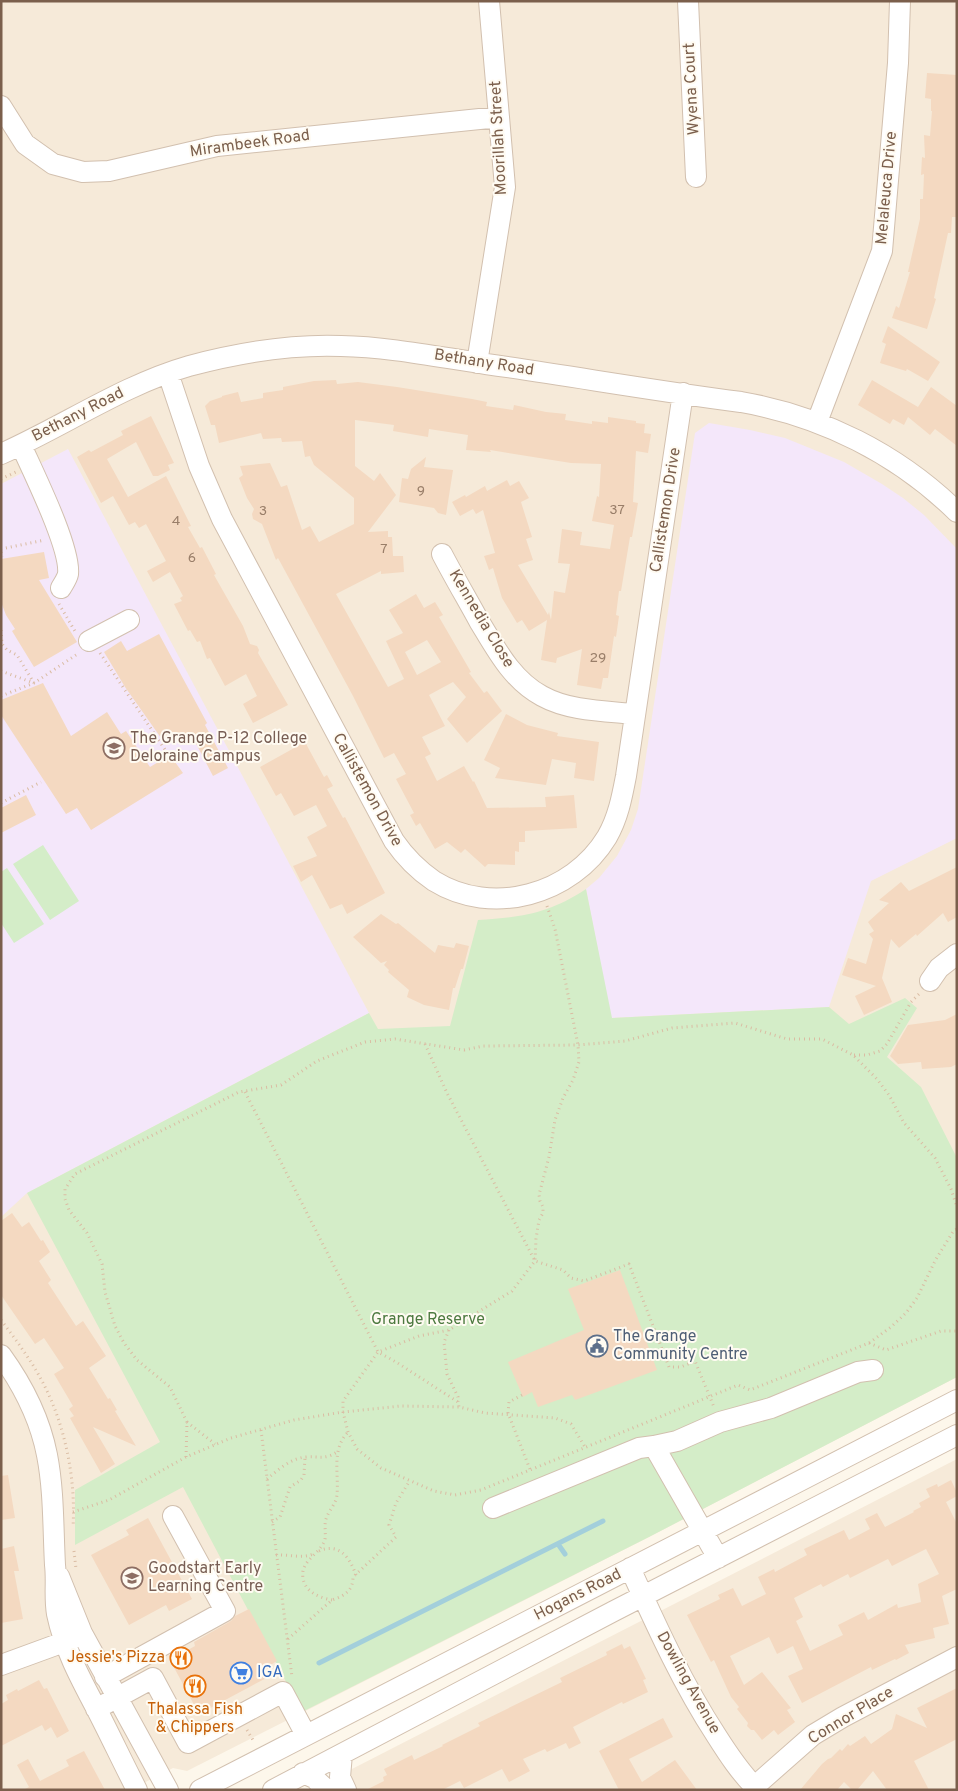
<svg xmlns="http://www.w3.org/2000/svg" width="958" height="1791" viewBox="0 0 958 1791" font-family="Overpass,sans-serif">
<style>
.residential{fill:#f6ead9}
.education{fill:#f4e7fa}
.green{fill:#d4edc8}
.lines{fill:none;stroke-linecap:round;stroke-linejoin:round}
.stream{stroke:#a3cfdb;stroke-width:5}
.building{fill:#f4d9c1;fill-rule:evenodd}
.minor-casing{stroke:#d2c0af;stroke-width:22}
.path{stroke:#dabca3;stroke-width:3;stroke-dasharray:1 4;stroke-linecap:butt}
.minor{stroke:#fff;stroke-width:20}
.labels{text-anchor:middle;dominant-baseline:central;stroke-width:4;stroke-linejoin:round;paint-order:stroke}
.number-label{font-size:14px;fill:#997e69}
.street-label{font-size:16px;fill:#7b5f4c;stroke:#fffbf2}
.education-label{font-size:16px;fill:#785e54;stroke:#fffbf2;text-anchor:start}
.park-label{font-size:16px;fill:#4d7a40;stroke:#fffbf2}
.service-label{font-size:16px;fill:#4e5e75;stroke:#fffbf2;text-anchor:start}
.food-label{font-size:16px;fill:#c56008;stroke:#fffbf2;text-anchor:end}
.shop-label{font-size:16px;fill:#366cbe;stroke:#fffbf2;text-anchor:start}
</style>
<rect width="100%" height="100%" fill="#fdf7eb"/>
<path class="residential" d="M1,1H957V1377L649,1537L187,1771L173,1768L130,1790H1Z
M957,1459V1790H311Z"/>
<path class="education" d="M709,423L750,430L785,438L844,462L882,484L903,498L924,515L957,549V838L871,881L829,1007L611,1018L586,889L599,878L617,856L631,830L638,809L695,433Z
M68,449L369,1013L27,1193L1,1217V484Z"/>
<path class="green" d="M43,845L79,901L50,920L13,864Z
M7,868L44,924L14,943L1,923V872Z
M586,889L612,1018L829,1007L849,1024L905,998L917,1008L887,1057L921,1087L957,1158V1377L649,1537L302,1712L183,1487L75,1545V1490L160,1442L27,1193L369,1013L378,1029L450,1026L478,920C522,917 548,914 586,889Z"/>
<g class="lines">
<path class="stream" d="M558,1544L565,1554
M319,1663L603,1521"/>
</g>
<path class="building" d="M927,73L957,75V217H952L951,233H948L934,298L936,299L927,329L892,318L896,306L899,308L910,272H908L920,219V199H923L924,174L921,175L922,157L925,158L924,135L930,136L932,111H931V99L925,98Z
M888,326L940,362L928,381L907,369L906,371L880,363L886,344L882,342Z
M336,380L337,384L358,382L397,387L472,399L487,402L486,406L513,410L514,405L546,412L566,414L565,420L592,424V421L608,423V417L636,421V423L645,424L644,433L651,434L648,453L636,451L633,502L638,503L632,537H630L621,591H619L616,615L619,616L616,637L614,636L608,678H603L601,689L577,685L582,649L557,658L556,663L541,660L547,620L529,631L522,620L517,623L502,598L493,568L489,570L484,556L495,553L483,510L476,514L473,509L460,516L452,502L465,495L466,497L485,486L487,491L507,480L510,486L519,481L529,498L521,502L532,537L526,539L533,560L518,565L548,615L549,612L551,620L554,591L565,593L570,564L558,563L562,529L582,532L580,545L610,549L614,525L592,521L597,496L599,497L601,464L571,463L490,450L491,452L466,450L468,435L429,429L428,437L393,431L394,425L355,420V466L374,481L380,473L396,495L368,532L388,531V537H392L393,556H403L404,572L381,574V571L336,594L388,687L404,679L386,641L403,633L389,610L416,594L424,608L435,602L443,615L439,617L471,672L469,673L484,693L487,691L502,711L467,743L447,719L466,697L453,682L429,695L445,726L422,737L431,754L425,757L437,781L464,766L473,782L474,781L487,808L546,807L545,797L574,795L577,828L525,831V842H519V852L515,851V865L488,864L485,867L465,849L461,853L447,842L435,849L420,823L416,826L410,815L414,813L396,779L406,774L394,753L384,758L353,696L278,558L276,560L262,524L253,519L252,514L254,509L247,498L239,478L243,475L240,466L270,463L281,487L287,485L302,530L310,526L319,542L354,524V498L314,465L310,456L305,457L302,441L282,442L281,438L263,439L261,433L219,443L215,425H211L205,406L210,401L222,397V396L238,392L241,402L263,398V393L283,390V387L314,381ZM427,640L441,662L417,675L405,652Z
M872,380L918,407L931,387L957,406V446L935,429L930,435L908,417L904,425L893,419L890,424L858,405Z
M151,416L174,463L168,465L170,470L158,476H153L136,442L107,459L128,497L166,476L191,526L188,527L200,548L202,547L216,574L214,575L243,626L250,644L257,646L259,650L258,653L288,705L253,723L243,704L257,696L246,674L225,686L210,658L207,659L200,641L197,642L190,630L188,631L174,604L182,601L180,598L183,596L170,572L153,582L147,571L166,561L146,524L139,528L135,522L129,525L113,496L101,503L77,457L89,450L91,452L123,435L121,431Z
M426,457L424,467L453,470L446,515L438,513L434,508L399,502L402,478L408,479L411,469Z
M44,552L49,578L39,580L77,642L34,667L12,631L15,629L6,615L1,602V559Z
M159,634L207,723L205,725L228,768L213,776L190,732L166,745L125,687L104,652L121,641L127,651Z
M43,683L71,736L107,712L121,734L126,731L150,767L170,755L183,773L91,830L77,808L66,814L1,715V700Z
M506,714L527,725L558,733L557,736L599,742L594,781L574,778L576,763L552,759L546,785L495,778L500,768L484,760Z
M305,742L324,777L327,775L333,786L327,789L343,818L345,817L385,893L347,914L342,904L330,909L312,875L301,882L293,866L317,856L307,837L327,826L316,805L294,816L281,793L276,796L260,767Z
M26,795L36,815L1,833V808Z
M957,867V917L948,922L943,913L917,936L916,934L899,948L891,939L882,978L892,1002L864,1015L855,996L876,986L842,975L848,958L866,964L873,939L869,934L874,931L868,922L889,903L879,900L901,882L909,891Z
M381,914L396,924L398,923L435,953L438,945L454,948L456,943L469,946L463,969H461L455,988H453L449,1010L424,1005L407,997L409,990L388,972L389,970L384,965L387,961L381,963L353,937Z
M957,1014V1064L951,1067L922,1069L921,1062L898,1064L890,1056L908,1025L945,1020Z
M12,1213L22,1227L29,1222L41,1241L43,1240L50,1252L39,1261L51,1280L48,1283L76,1326L83,1321L106,1356L89,1368L108,1399L110,1398L117,1410L115,1411L136,1446L93,1427L115,1464L101,1473L70,1418L74,1416L69,1409L73,1406L54,1374L64,1368L44,1338L35,1344L1,1295V1221Z
M620,1270L657,1370L575,1400L572,1395L538,1407L532,1392L523,1397L508,1362L584,1330L568,1289Z
M8,1475L15,1518L1,1520V1476Z
M951,1480L957,1493V1496L946,1502L957,1524V1589L942,1596L949,1624L933,1628L935,1638L905,1645L909,1653L896,1660L895,1659L872,1670L871,1667L802,1703L788,1676L803,1669L793,1646L777,1654L769,1637L730,1656L744,1685L762,1672L791,1708L787,1710L795,1722L778,1735L774,1730L762,1740L754,1730H751L747,1726L748,1723L737,1709L739,1707L731,1697L714,1660L711,1662L687,1615L720,1599L718,1595L733,1588L742,1606L766,1594L758,1577L774,1569L775,1572L807,1555L804,1549L844,1530L849,1540L870,1529L865,1519L877,1513L885,1527L914,1512L913,1511L921,1507L919,1503L930,1497L926,1489L937,1484L938,1487ZM926,1549L939,1574L918,1584L921,1602L898,1608L897,1604L868,1620L864,1612L838,1625L843,1635L810,1651L796,1621L803,1617L794,1598L821,1584L823,1587L848,1574L850,1578L888,1559L892,1566Z
M148,1518L192,1599L169,1611L166,1605L129,1625L91,1555L129,1535L126,1530Z
M14,1546L19,1571H14L23,1619L1,1623V1549Z
M249,1609L277,1661L267,1667L272,1675L199,1714L170,1660L195,1646L194,1642L231,1621L235,1616Z
M622,1644L624,1649L630,1646L646,1679L643,1680L648,1692L623,1704L622,1702L573,1727L581,1743L569,1749L566,1743L547,1752L545,1749L523,1759L530,1771L509,1782L502,1769L464,1788L460,1781L442,1790H366L384,1781L383,1777L387,1775L384,1769L412,1755L414,1760L443,1746L442,1745L480,1726L478,1723L562,1682L560,1678L607,1655L606,1652Z
M39,1680L44,1689L47,1688L69,1731L57,1738L51,1727L45,1731L42,1725L1,1746V1704L8,1700L6,1695L17,1689L18,1691Z
M957,1688V1739L914,1761L929,1790H887L873,1771L857,1790H852L844,1782L837,1790H800L822,1764L828,1759L831,1758L840,1749L842,1751L848,1744L850,1746L865,1736L871,1744L892,1729L896,1714L927,1728L917,1708Z
M663,1718L673,1737L629,1759L642,1782L675,1760L697,1790H619L599,1751Z
M84,1751L105,1790H23L29,1787L17,1765L28,1759L40,1781L69,1766L66,1760Z"/>
<g class="lines">
<g class="minor-casing">
<path id="minor" d="M688,1L696,177
M1,106L25,144L53,164L83,172L109,171L217,146L499,117
M477,363L505,187L489,1
M168,373L199,466L222,519L394,841C405,857 418,870 434,881C492,917 572,895 607,837C618,818 622,797 626,776L683,393
M817,422L882,251L898,63L900,1
M21,445C33,472 71,548 68,574C67,579 63,584 61,588
M1,454C64,426 123,385 189,366C238,353 290,344 341,346C390,347 438,357 486,364C571,376 656,391 741,402C822,416 898,454 957,512
M442,554C454,577 467,599 479,621C496,649 512,680 542,696C569,711 604,711 635,714
M89,641L129,620
M930,981L939,968L957,954
M1,1355C22,1384 40,1419 47,1455C54,1491 53,1528 55,1565C57,1581 54,1597 57,1614C64,1648 80,1678 96,1708C110,1735 123,1763 137,1790
M654,1446L718,1558
M493,1508L639,1448L654,1446L677,1441L720,1422L771,1408L858,1372L873,1370
M630,1568C656,1625 682,1683 716,1735C728,1754 741,1774 758,1790
M59,1576L82,1633L168,1790
M1,1665L64,1642L76,1636
M105,1677L225,1611L173,1516
M96,1709L153,1678L188,1743L283,1692L306,1735
M342,1754L340,1777L346,1790
M303,1773L314,1778L327,1790
M754,1787L813,1735L843,1717L957,1657
M200,1790L957,1400
M273,1790L614,1611L957,1435"/>
</g>
<path class="path" d="M1,479L16,472
M1,549L45,540
M1,552L2,557
M59,604L76,633
M1,630L2,644L7,650L17,655L34,683
M100,653L174,763
M1,671L34,683
M1,696L34,683L79,653
M1,803L41,782
M547,906L555,929L578,1045L579,1062L573,1080L563,1098L555,1120L549,1157L539,1195L540,1201L543,1207V1213L539,1220L536,1239L535,1261L512,1291L449,1330L419,1336L378,1352L343,1401V1412L348,1432L357,1449L381,1468L434,1491L455,1495L481,1490L738,1385L750,1390L869,1343L891,1327L906,1313L917,1298L936,1259L954,1230L957,1229
M425,1044L447,1093L535,1261L563,1270L571,1278L584,1281L629,1264L669,1367H681L695,1361L714,1407
M854,1055H867L880,1051L887,1044L911,1002L919,994
M245,1092L378,1352L396,1362L458,1402L459,1407
M1,1320C16,1340 31,1360 42,1381C65,1424 76,1479 73,1527
M449,1330L444,1342L447,1374L458,1397V1402
M869,1343L886,1350L941,1331H957
M522,1395L509,1402L508,1413L531,1472
M187,1422L215,1444
M261,1430L292,1677
M186,1457L187,1422L170,1387L137,1360L124,1343L115,1326L105,1292L102,1264L87,1233L69,1210L65,1199V1189L75,1174L239,1092L281,1085L317,1061L365,1042L395,1039L464,1050L483,1046L578,1045L625,1041L672,1028L735,1023L787,1039H822L853,1055L877,1079L889,1095L904,1123L935,1158L951,1189L957,1207
M267,1479C278,1470 291,1458 306,1457C319,1456 325,1460 337,1452
M73,1512L109,1500L186,1457L231,1438L294,1420L343,1412L401,1406L459,1407L485,1413L555,1418L571,1424L585,1447
M272,1522L280,1517L290,1487L301,1480L304,1475L305,1457
M74,1551L76,1569
M319,1551C339,1542 350,1558 356,1575
M276,1555C289,1554 301,1559 313,1554
M332,1600C320,1598 305,1592 303,1578C300,1560 321,1554 325,1539C326,1532 324,1525 326,1519C329,1510 336,1504 337,1495C339,1473 331,1450 348,1432
M288,1639L332,1600C344,1596 353,1591 353,1577L396,1537L389,1525L396,1503L409,1482
M247,1730L253,1740"/>
<use href="#minor" class="minor"/>
</g>
<defs>
<g id="school-ring" transform="scale(1.125)"><circle r="9.5" fill="#fffbf2" stroke="#8d6e63" stroke-width="1.5"/><path d="M0-5L7-2L0 1L-7-2ZM-4 1L0 2.5L4 1V4Q0 6-4 4Z" fill="#8d6e63"/></g>
<g id="civic-ring" transform="scale(1.125)"><circle r="9.5" fill="#fffbf2" stroke="#5c6f8a" stroke-width="1.5"/><path d="M-.6-6.5H3V-4.5H.6V-3L4-1V1h2V6H-6V1h2V-1L-.6-3ZM-1.2 2.5V6h2.4V2.5Z" fill="#5c6f8a"/></g>
<g id="restaurant-ring" transform="scale(1.125)"><circle r="9.5" fill="#fffbf2" stroke="#e8710a" stroke-width="1.5"/><path d="M-5-6h1v4h1v-4h1v4h1v-4h1v5L-1.5 .5V6h-2V.5L-5-1ZM5-6V6H3V1.5H1.5Q1.5-4 5-6Z" fill="#e8710a"/></g>
<g id="supermarket-ring" transform="scale(1.125)"><circle r="9.5" fill="#fffbf2" stroke="#3f7fe0" stroke-width="1.5"/><path d="M-6-5.5h2.5l.6 2H6L4.5 2H-2.5L-4.4-4H-6ZM-1.5 3.2a1.3 1.3 0 1 0 .1 0ZM3 3.2a1.3 1.3 0 1 0 .1 0Z" fill="#3f7fe0"/></g>
</defs>
<g fill-rule="evenodd">
<use href="#school-ring" x="114" y="748"/>
<use href="#civic-ring" x="597" y="1346"/>
<use href="#school-ring" x="132" y="1578"/>
<use href="#restaurant-ring" x="181" y="1658"/>
<use href="#supermarket-ring" x="241" y="1673"/>
<use href="#restaurant-ring" x="195" y="1686"/>
</g>
<g class="labels">
<g class="number-label">
<text x="421" y="491">9</text>
<text x="617" y="510">37</text>
<text x="263" y="511">3</text>
<text x="176" y="521">4</text>
<text x="384" y="549">7</text>
<text x="192" y="558">6</text>
<text x="598" y="658">29</text>
</g>
<g class="street-label">
<text transform="translate(692 89) rotate(-93)">Wyena Court</text>
<text transform="translate(499 138) rotate(-93)">Moorillah Street</text>
<text transform="translate(250 144) rotate(-8)">Mirambeek Road</text>
<text transform="translate(887 188) rotate(-85)">Melaleuca Drive</text>
<text transform="translate(484 363) rotate(9)">Bethany Road</text>
<text transform="translate(78 415) rotate(-27)">Bethany Road</text>
<text transform="translate(666 510) rotate(-81)">Callistemon Drive</text>
<text transform="translate(481 619) rotate(59)">Kennedia Close</text>
<text transform="translate(367 790) rotate(61)">Callistemon Drive</text>
<text transform="translate(578 1595) rotate(-27)">Hogans Road</text>
<text transform="translate(688 1683) rotate(61)">Dowling Avenue</text>
<text transform="translate(851 1716) rotate(-31)">Connor Place</text>
</g>
<g class="education-label">
<text x="130" y="739">The Grange P-12 College<tspan x="130" dy="18">Deloraine Campus</tspan></text>
<text x="148" y="1569">Goodstart Early<tspan x="148" dy="18">Learning Centre</tspan></text>
</g>
<g class="park-label">
<text x="428" y="1320">Grange Reserve</text>
</g>
<g class="service-label">
<text x="613" y="1337">The Grange<tspan x="613" dy="18">Community Centre</tspan></text>
</g>
<g class="food-label">
<text x="165" y="1658">Jessie's Pizza</text>
<text x="195" y="1710" text-anchor="middle">Thalassa Fish<tspan x="195" dy="18">&amp; Chippers</tspan></text>
</g>
<g class="shop-label">
<text x="257" y="1673">IGA</text>
</g>
</g>
<rect width="958" height="1791" fill="none" stroke="#7b5f4c" stroke-width="5"/>
</svg>
